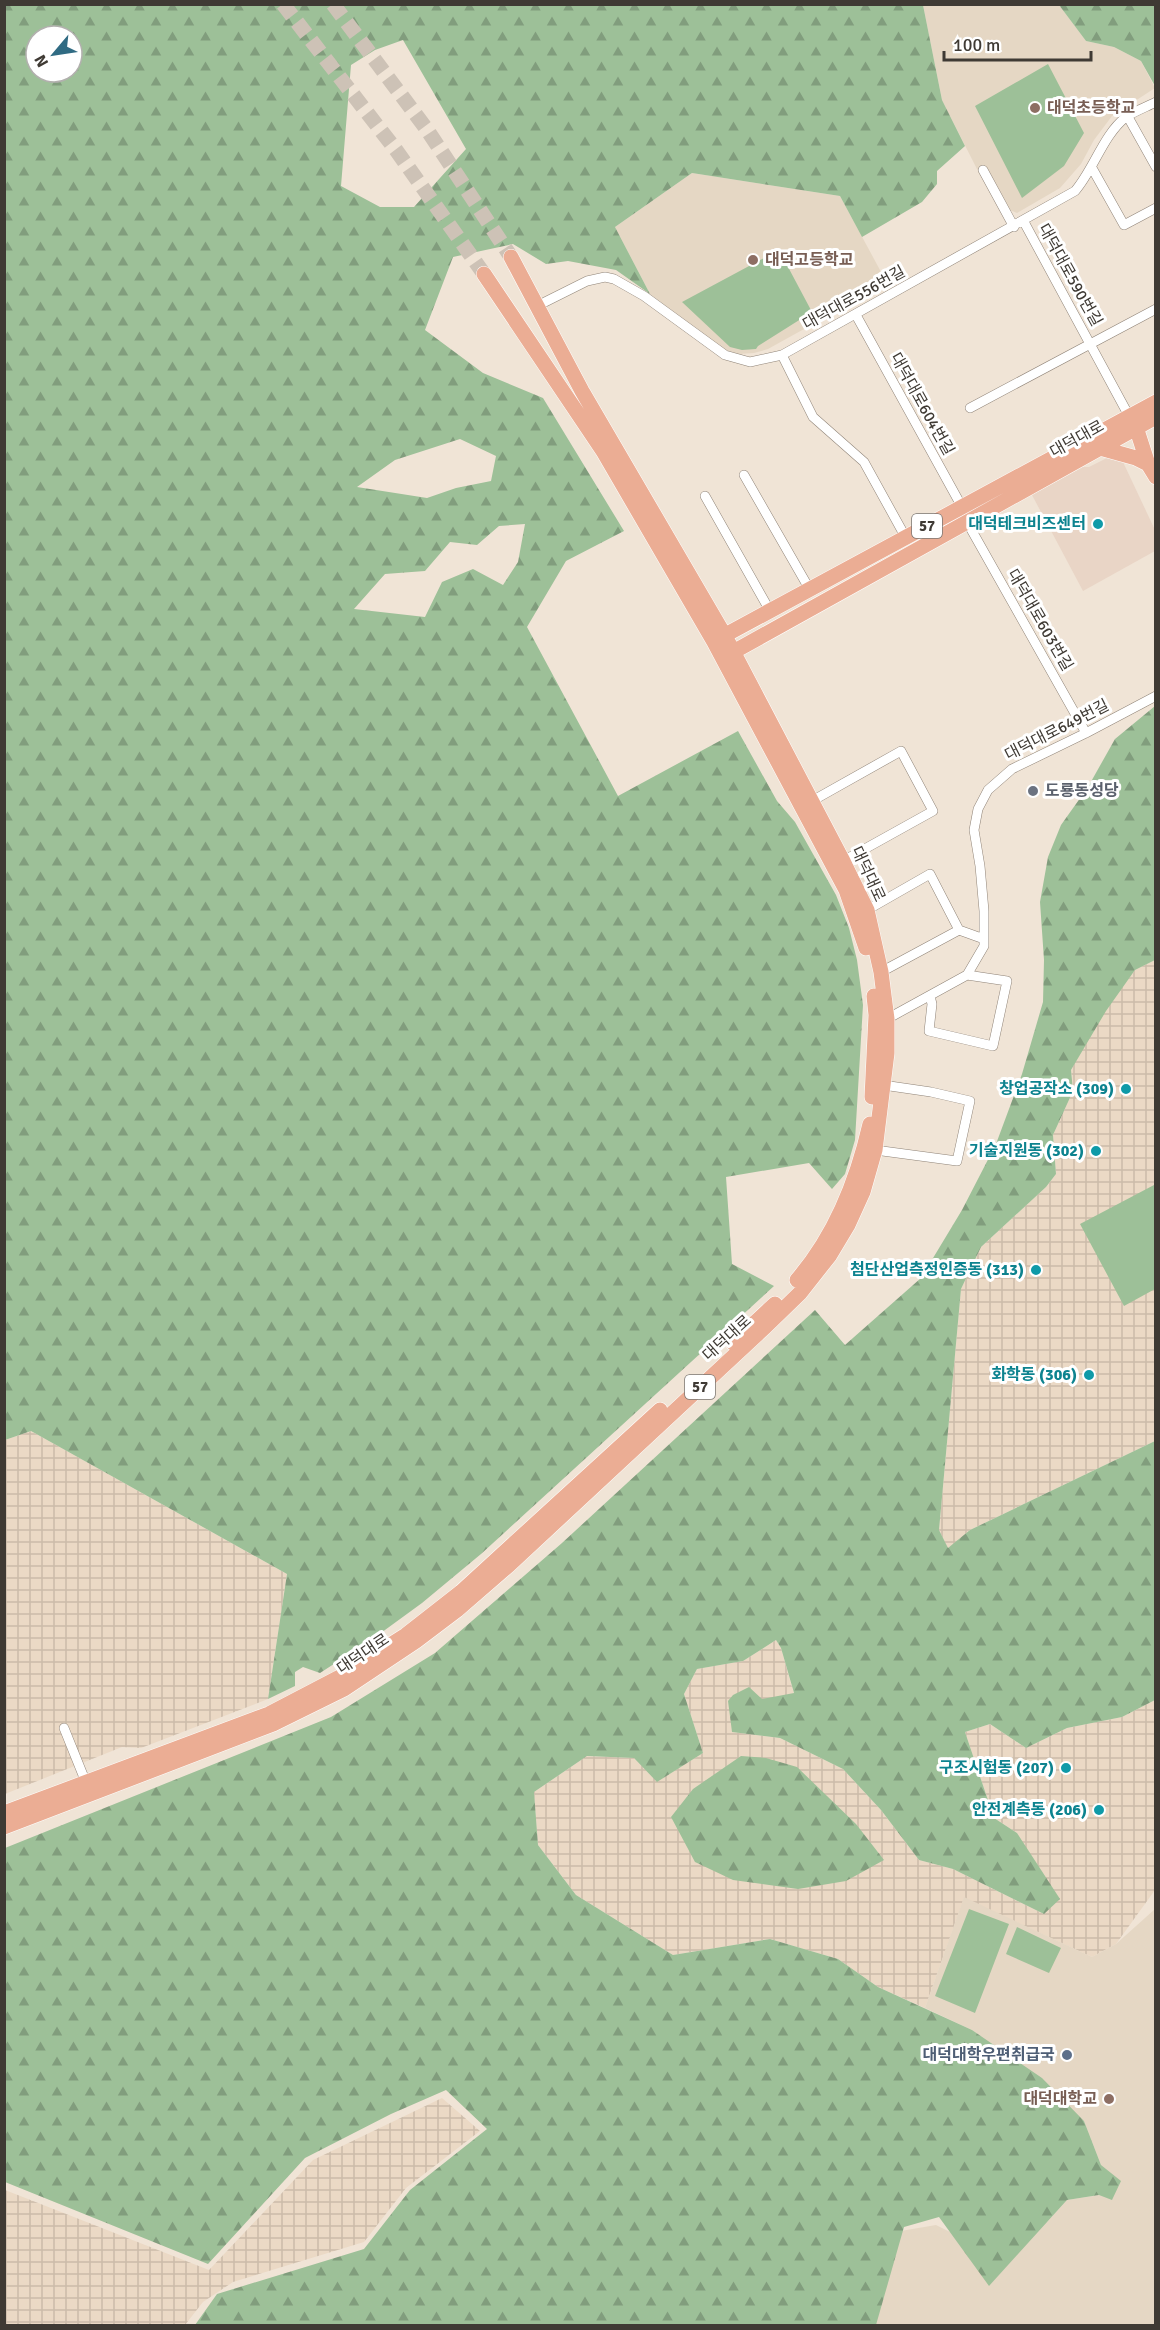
<svg xmlns="http://www.w3.org/2000/svg" width="1160" height="2330" viewBox="0 0 1160 2330" font-family="Signika,'Noto Sans KR',sans-serif">
<style>
.commercial{fill:#e9d5c6}
.industrial{fill:url(#industrial-grid)}
.education{fill:#e5d7c4}
.forest{fill:url(#forest-firs);fill-rule:evenodd}
.park{fill:#9dc098}
.lines{fill:none;stroke-linecap:round;stroke-linejoin:round}
.primary-tunnel{stroke:#cdc2b6;stroke-width:15;stroke-dasharray:15 8;stroke-linecap:butt}
.street-casing{stroke:#8f8377;stroke-width:10}
.primary-casing{stroke:#fff;stroke-width:16}
.street{stroke:#fff;stroke-width:9}
.primary{stroke:#ebad94;stroke-width:15}
.education-dot{fill:#8d6e63;stroke:#fff;stroke-width:2}
.culture-dot{fill:#0f9aa8;stroke:#fff;stroke-width:2}
.worship-dot{fill:#6b7280;stroke:#fff;stroke-width:2}
.service-dot{fill:#5c6f8a;stroke:#fff;stroke-width:2}
.labels{text-anchor:middle;dominant-baseline:central;stroke-width:6;stroke-linejoin:round;paint-order:stroke}
.shield{fill:#fff;stroke:#797571;stroke-width:1.5}
.shield-label{font-size:15px;font-weight:bold;fill:#3f3a34}
.education-label{font-size:16px;font-weight:bold;fill:#785e54;stroke:#fff;text-anchor:start}
.street-label{font-size:16px;fill:#3f3a34;stroke:#fff}
.culture-label{font-size:16px;font-weight:bold;fill:#0d838f;stroke:#fff;text-anchor:end}
.worship-label{font-size:16px;font-weight:bold;fill:#5b616d;stroke:#fff;text-anchor:start}
.service-label{font-size:16px;font-weight:bold;fill:#4e5e75;stroke:#fff;text-anchor:end}
</style>
<defs>
<pattern id="industrial-grid" width="8" height="8" patternUnits="userSpaceOnUse" patternTransform="scale(1.5)"><rect width="8" height="8" fill="#ebd9c5"/><path d="M0 4h8M4 0v8" fill="none" stroke="#cbbbaa"/></pattern>
<pattern id="forest-firs" width="22" height="20" patternUnits="userSpaceOnUse" patternTransform="scale(1.5)"><rect width="22" height="20" fill="#9dc098"/><path d="M5 1l3.5 6h-7zM16 11l3.5 6h-7z" fill="#819d7d"/></pattern>
</defs>
<rect width="100%" height="100%" fill="#f0e4d6"/>
<path class="commercial" d="M1109,457L1123,462L1155,530V551L1083,591L1032,495L1083,467H1089Z"/>
<path class="industrial" d="M1155,960V1441L970,1530L948,1549L939,1530L961,1289L981,1247L1046,1187L1056,1174L1053,1135L1073,1091L1071,1070L1096,1022L1135,970Z
M31,1431L287,1574L268,1699L141,1748L122,1747L5,1794V1440Z
M776,1640L781,1648L794,1694L733,1732L780,1738L843,1769L881,1810L919,1860L953,1869L1044,1914L1017,1833L994,1818L965,1732L990,1724L1026,1748L1067,1728L1122,1717L1155,1700V1890L1116,1944L1092,1957L964,1898L925,2008L878,1987L838,1959L770,1939L673,1955L576,1895L538,1845L534,1792L587,1756L634,1758L658,1781L703,1753L684,1694L697,1669L743,1661Z
M442,2098L480,2131L406,2188L364,2242L233,2282L203,2302L185,2325H5V2190L209,2270L313,2160Z"/>
<path class="education" d="M923,5H1059L1086,41L1114,47L1141,61L1155,88L1112,116L1094,140L1081,164L1060,188L1017,213L1010,210L988,169L979,173L942,100Z
M692,173L840,196L887,283L768,349L754,353L739,354L723,349L650,294L615,227Z
M964,1897L1092,1957L1116,1944L1155,1909V2325H870L895,2232L936,2225L950,2232L1047,2222L1067,2200L1100,2195L1101,2165L1084,2121L972,2030L925,2008Z"/>
<path class="forest" d="M4,5H923L942,100L965,146L937,171V184L922,202L862,237L840,196L692,173L615,227L650,294L616,270L568,261L546,264L513,244L453,257L425,330L483,373L543,398L624,531L566,561L527,627L618,796L738,731L777,801L795,822L836,895L849,928L857,960L863,1005L855,1140L845,1174L832,1189L809,1163L726,1177L732,1264L774,1286L481,1554L422,1603L374,1638L320,1673L303,1667L295,1672V1686L268,1699L287,1574L31,1431L5,1440ZM36,36H72V72H36ZM403,40L466,149L414,207H380L341,186L351,65L375,50ZM460,439L496,456L491,481L456,488L427,498L357,487L395,460ZM525,524L518,562L503,585L473,569L442,582L425,617L354,609L385,574L425,571L450,542L477,545L499,526Z
M1059,5H1155V86L1141,61L1114,47L1086,41Z
M1155,706V960L1135,970L1106,1011L1071,1070L1073,1091L1053,1135L1056,1174L1046,1187L981,1247L961,1289L939,1530L948,1548L970,1530L1155,1441V1700L1122,1717L1067,1728L1026,1748L990,1724L965,1732L994,1818L1017,1833L1060,1899L1044,1914L953,1869L919,1860L881,1810L843,1769L780,1738L732,1732L728,1701L733,1695L749,1687L762,1699L794,1693L781,1648L776,1640L743,1661L697,1669L684,1694L703,1753L657,1782L634,1758L587,1756L534,1792L538,1845L576,1895L673,1955L770,1939L838,1959L878,1987L972,2030L1042,2078L1084,2121L1101,2165L1121,2181L1112,2200L1099,2195L1067,2200L989,2286L939,2217L904,2227L876,2325H195L217,2294L364,2249L410,2190L487,2129L446,2090L391,2114L305,2158L208,2264L5,2182V1848L331,1717L435,1653L562,1543L815,1310L845,1345L921,1278L962,1210L996,1144L1022,1074L1043,1002L1044,960L1040,902L1048,857L1061,825L1088,787L1115,739Z
M741,1756L766,1758L797,1767L856,1824L884,1860L846,1881L798,1889L733,1880L695,1862L671,1817L693,1789Z"/>
<path class="park" d="M1048,64L1084,133L1064,166L1022,198L975,106Z
M779,250L812,312L758,346L756,349L742,350L730,347L682,302Z
M1154,1185L1156,1188L1155,1289L1124,1306L1080,1224Z
M969,1909L1009,1924L975,2013L935,1996Z
M1017,1927L1061,1948L1049,1973L1006,1954Z"/>
<g class="lines">
<path class="primary-tunnel" d="M283,4L396,150L484,274
M333,4L428,131L511,257"/>
<g class="street-casing">
<path id="street" d="M1128,117L1156,167
M1092,168L1124,225L1156,208
M983,170L1014,227
M1024,222L1129,416
M537,306L587,281L605,277L614,279L644,296L725,355L750,362L782,355L1075,191C1094,169 1103,135 1126,117C1135,111 1146,107 1156,102
M856,315L962,507
M782,355L813,417L864,462L906,538
M970,408L1156,309
M744,475L810,590
M705,496L770,611
M967,522L1086,733
M812,801L901,751L933,811L843,861
M867,910L930,874L959,930L881,972
M959,930L984,939
M930,996L932,1004L929,1031L993,1046L1007,981L967,975
M887,1019L967,975L984,946V911L980,866L974,830L978,809L988,790L1012,769L1086,733L1156,696
M875,1150L957,1161L970,1101L931,1092L883,1085
M64,1728L87,1785"/>
</g>
<g class="primary-casing">
<path id="primary" d="M484,274L603,451L714,642L846,890L866,948
M1136,427L1148,464L1156,477
M1100,448L1136,458L1148,464
M716,640L1156,402
M726,656L1156,417
M872,1097L876,1015L874,996
M797,1280C836,1235 857,1181 870,1124
M733,1343L775,1304
M4,1813L269,1714L338,1678L406,1635L461,1592L660,1410
M4,1827L273,1724L344,1689L416,1641L457,1610L509,1565L765,1327L800,1293L830,1255L848,1225L863,1192L875,1150L887,1053V1019L881,972L867,910L843,861L725,636L582,391L511,257"/>
</g>
<use href="#street" class="street"/>
<use href="#primary" class="primary"/>
</g>
<g class="education-dot">
<circle cx="1035" cy="108" r="6"/>
<circle cx="753" cy="260" r="6"/>
<circle cx="1109" cy="2099" r="6"/>
</g>
<g class="culture-dot">
<circle cx="1098" cy="524" r="6"/>
<circle cx="1126" cy="1089" r="6"/>
<circle cx="1096" cy="1151" r="6"/>
<circle cx="1036" cy="1270" r="6"/>
<circle cx="1089" cy="1375" r="6"/>
<circle cx="1066" cy="1768" r="6"/>
<circle cx="1099" cy="1810" r="6"/>
</g>
<circle class="worship-dot" cx="1033" cy="791" r="6"/>
<circle class="service-dot" cx="1067" cy="2055" r="6"/>
<g class="labels">
<g class="shield">
<rect x="912" y="514" width="30" height="24" rx="4.5"/>
<rect x="685" y="1375" width="30" height="24" rx="4.5"/>
</g>
<g class="shield-label">
<text x="927" y="526">57</text>
<text x="700" y="1387">57</text>
</g>
<g class="education-label">
<text x="1047" y="108">대덕초등학교</text>
<text x="765" y="260">대덕고등학교</text>
<text x="1097" y="2099" text-anchor="end">대덕대학교</text>
</g>
<g class="street-label">
<text transform="translate(1070 275) rotate(61)">대덕대로590번길</text>
<text transform="translate(854 298) rotate(-29)">대덕대로556번길</text>
<text transform="translate(922 404) rotate(61)">대덕대로604번길</text>
<text transform="translate(1077 439) rotate(-29)">대덕대로</text>
<text transform="translate(1040 620) rotate(60)">대덕대로603번길</text>
<text transform="translate(1057 730) rotate(-27)">대덕대로649번길</text>
<text transform="translate(868 874) rotate(65)">대덕대로</text>
<text transform="translate(727 1338) rotate(-42)">대덕대로</text>
<text transform="translate(363 1654) rotate(-34)">대덕대로</text>
</g>
<g class="culture-label">
<text x="1086" y="524">대덕테크비즈센터</text>
<text x="1114" y="1089">창업공작소 (309)</text>
<text x="1084" y="1151">기술지원동 (302)</text>
<text x="1024" y="1270">첨단산업측정인증동 (313)</text>
<text x="1077" y="1375">화학동 (306)</text>
<text x="1054" y="1768">구조시험동 (207)</text>
<text x="1087" y="1810">안전계측동 (206)</text>
</g>
<g class="worship-label">
<text x="1045" y="791">도룡동성당</text>
</g>
<g class="service-label">
<text x="1055" y="2055">대덕대학우편취급국</text>
</g>
</g>
<rect width="1160" height="2330" fill="none" stroke="#3f3a34" stroke-width="12"/>
<g transform="translate(54 54) rotate(241)"><circle r="28" fill="#ffffff" stroke="#b2b0ae" stroke-width="1.5"/>
<path d="M0-4.5L10 22L0 15L-10 22Z" fill="#306b83"/>
<text y="-9" font-size="16" font-weight="bold" text-anchor="middle" fill="#3f3a34">N</text>
</g>
<path d="M944 51v9h147v-9" fill="none" stroke="#3f3a34" stroke-width="3"/>
<text x="953" y="51" font-size="18" fill="#3f3a34" stroke="#ffffff" stroke-width="4.5" paint-order="stroke">100 m</text>
</svg>
